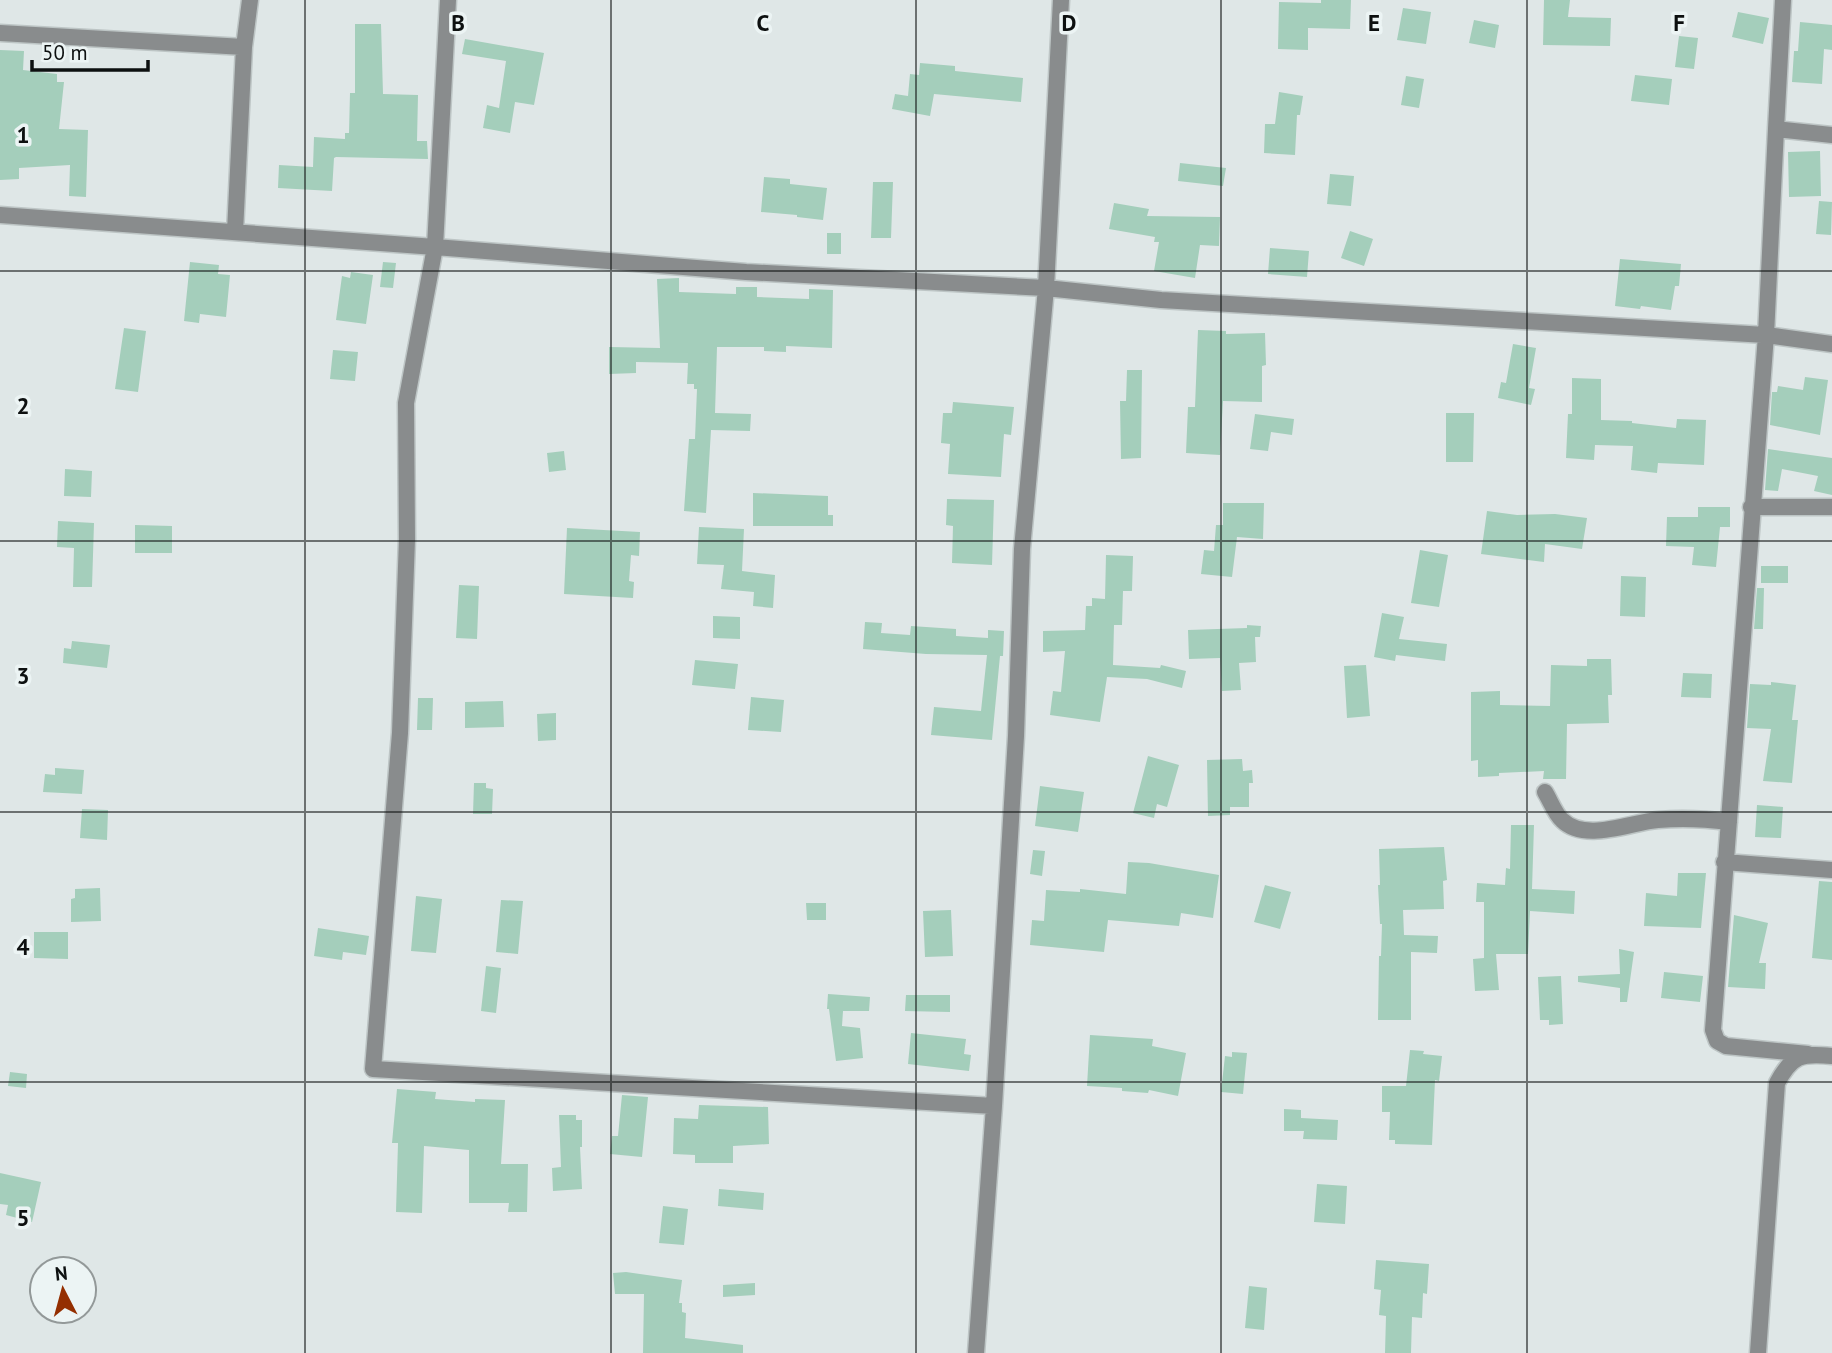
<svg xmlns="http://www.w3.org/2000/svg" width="1832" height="1353" viewBox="0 0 1832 1353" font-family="'PT Sans',sans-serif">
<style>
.building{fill:#a4cebb}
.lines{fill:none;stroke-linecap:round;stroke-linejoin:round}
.minor-casing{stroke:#bdc5c5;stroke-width:19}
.minor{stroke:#898c8d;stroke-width:16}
.grid{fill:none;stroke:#0d1010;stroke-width:2;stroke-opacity:0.55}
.grid-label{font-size:23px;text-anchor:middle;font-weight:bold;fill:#0d1010;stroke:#ecf4f4;stroke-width:7;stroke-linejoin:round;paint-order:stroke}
</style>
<rect width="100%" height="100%" fill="#dfe7e7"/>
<path class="building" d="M1321,0H1351L1350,29L1308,28V50L1278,49L1279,2L1321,3Z
M1544,0H1570L1568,17L1611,18L1610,46L1543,45Z
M1403,8L1431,12L1426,44L1397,40Z
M1738,12L1769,18L1763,44L1732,37Z
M1474,20L1499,25L1495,48L1469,43Z
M1800,22L1832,25V50L1824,49L1822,84L1792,82L1794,51H1798Z
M355,24H381L383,94L418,95L417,141H427L428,159L336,157L334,158L332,191L278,188L279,165L313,167L314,137L345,139V133H349L350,93H355Z
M1679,36L1698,38L1694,69L1675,67Z
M465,39L544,53L534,105L515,102L510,133L483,128L487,105L499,108L506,61L462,54Z
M0,50L24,51L23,70L57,74V82H64L59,129L88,130L86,197L69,196L70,165L19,168V179L0,180Z
M920,63L955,66V71L1023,78L1021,102L934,94L930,116L892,109L895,94L908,96L910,74L919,75Z
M1635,75L1672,79L1669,105L1631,101Z
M1406,76L1424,79L1419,108L1401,105Z
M1279,92L1303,96L1300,115H1297L1295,155L1264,153L1265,124H1275Z
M1820,151L1821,196L1789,197L1788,152Z
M1180,163L1226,168L1223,186L1178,181Z
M1330,174L1354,176L1351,206L1327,204Z
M764,177L790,179V184L827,188L823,220L797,217V215L761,212Z
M873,182H893L891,238H871Z
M1819,201L1832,202L1831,235L1816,234Z
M1114,203L1149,209L1147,216L1220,217L1219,246L1200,245L1195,278L1154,271L1159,242H1154L1155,237L1109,229Z
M1350,231L1373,239L1364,266L1341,258Z
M827,233H841V254H827Z
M1270,248L1309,251L1307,277L1268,274Z
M1620,259L1681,264L1679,286H1675L1671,310L1641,306L1640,309L1615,306Z
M190,262L219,265L218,274L230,275L226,317L200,314L199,323L184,321Z
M383,262L396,263L393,288L380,287Z
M351,272L373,275L366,324L336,320L342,276L350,278Z
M679,278V292L736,294V287H757V297L809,299V289L833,290L832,348L786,346V352L764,351V347H717L715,413L751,414L750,431L711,430L706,513L684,511L689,439H695L697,389H694V384H687L688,363L636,362V373L609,374V347L660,348L657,279Z
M124,328L146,331L138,392L115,389Z
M1198,330L1226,331V334L1265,333L1266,365L1262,366V402L1223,401L1220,455L1186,453L1188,407H1195Z
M1513,344L1536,348L1529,388L1535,389L1531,405L1498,398L1501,382L1506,383Z
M333,350L358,352L355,381L330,379Z
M1127,370H1142L1141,458L1121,459L1120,401H1126Z
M1805,377L1828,380L1820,435L1770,425L1772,392H1777L1778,386L1803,390Z
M1572,378L1601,379V420L1632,421V423L1676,428L1677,419L1706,420L1704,465L1658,463L1657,473L1631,470L1633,446L1595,445L1594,460L1566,458L1568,414H1572Z
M953,402L1014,407L1011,435L1004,434L1001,477L948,474L950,444L941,443L943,413H952Z
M1446,413H1474L1473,462H1446Z
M1255,414L1294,419L1292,435L1271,432L1268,451L1250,449Z
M1768,449L1832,458V495L1814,491L1818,476L1782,469L1778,491L1765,490Z
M564,451L566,470L549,472L547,453Z
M65,469L92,471L91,497L64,496Z
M753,493L828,496V515H833V526H753Z
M947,499L994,500L992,565L952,563L953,526L946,525Z
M1223,503H1264L1263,539L1237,537L1232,577L1201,574L1204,550L1214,551L1216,525H1223Z
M1698,507H1730V527H1720L1716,567L1692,565L1694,547L1666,546L1667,517H1698Z
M1487,511L1517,515L1555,514L1587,518L1582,549L1545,544L1544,562L1481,554Z
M58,521L94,523L92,587H73L74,548L57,547Z
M135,525L172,526V553H135Z
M699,527L744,529L742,571L775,575L773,608L753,606L754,592L721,589L724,565L697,564Z
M567,528L640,532L639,556L631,555L629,581L634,582L633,598L564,594Z
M1420,550L1448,555L1439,607L1411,603Z
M1106,555L1133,556L1132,591H1123L1122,625H1114L1113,665L1160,668L1161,665L1186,671L1182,688L1147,679L1107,677L1100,722L1050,715L1053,691L1061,692L1065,651L1043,652V631L1085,630L1086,606H1092V598L1105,599Z
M1761,566H1788V583H1761Z
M1621,576L1646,577L1645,617L1620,616Z
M459,585L479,586L477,639L456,638Z
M1757,588H1764L1763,629H1754Z
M1382,613L1404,617L1399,639L1447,644L1445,661L1396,655L1395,661L1374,657Z
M713,616L740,617V639L713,638Z
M865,622L882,623L881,633L910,635L911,626L956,629V636L988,638V630L1004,631L1003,656H1000L992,740L931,735L934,707L981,711L987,655L926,654L863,649Z
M1247,625L1261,626L1260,637H1255L1256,662L1239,663L1241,690L1222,691L1220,658L1189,659L1188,630L1247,628Z
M72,641L110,645L107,668L63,663L64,648L71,649Z
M1587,659H1611L1612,695H1608L1609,723L1567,724L1566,779H1543L1544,771L1499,773V776L1478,777V760L1471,761V692L1500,691V705L1550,706L1551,665L1587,666Z
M695,660L738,664L735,689L692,685Z
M1366,665L1370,716L1347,718L1344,666Z
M1683,673L1712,674L1711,698L1681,697Z
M1771,682L1796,685L1792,720H1798L1792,783L1763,781L1771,729L1747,728L1750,684L1771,685Z
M751,697L784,700L781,732L748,730Z
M418,698H433L432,730H417Z
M503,701L504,727L465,728V702Z
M556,713V740L538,741L537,714Z
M1148,756L1179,765L1167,807L1157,804L1154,818L1133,813Z
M1242,759L1243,771L1252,770L1253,783H1249V807H1230V815L1208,816L1207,760Z
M55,768L84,770L82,794L43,792L45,774L55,775Z
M474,783H486V788L493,789L492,814H473Z
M1040,786L1084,792L1078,832L1035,826Z
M1757,805L1783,807L1781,838L1755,837Z
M82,809L108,810L107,840L80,838Z
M1511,825H1534L1532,889L1575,891L1574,914L1530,911L1528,954H1496L1499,990L1475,991L1473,959L1484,958V902H1476L1477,883L1505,885L1506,868L1510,869Z
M1444,847L1447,880L1443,881L1444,909L1403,910L1404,935L1438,936L1437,953L1411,952V1020H1378L1379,956H1381L1382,924H1380L1378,885H1380L1379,849Z
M1033,850L1045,851L1042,876L1030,874Z
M1128,862L1149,863L1219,875L1213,918L1181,913L1179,926L1108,920L1104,952L1030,945L1032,920L1044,921L1046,890L1080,892V889L1126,894Z
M1678,873H1706L1701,928L1644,926L1646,893L1677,896Z
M1819,881L1832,882V960L1812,958Z
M1265,885L1291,892L1280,929L1254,922Z
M100,888L101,921L71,922V899L75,898V889Z
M416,896L442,899L436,953L411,951Z
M501,900L523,901L518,954L496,952Z
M806,903H826V920H807Z
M951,910L953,956L925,957L923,911Z
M1734,915L1768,923L1759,963H1766L1765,989L1728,987Z
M318,928L369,936L366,955L343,952L342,960L314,956Z
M34,932H68V959L34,958Z
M1619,949L1634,952L1627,1002H1620V988L1578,982V976L1620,974Z
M486,966L501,968L496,1013L481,1011Z
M1664,972L1703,976L1700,1002L1661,998Z
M1561,976L1563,1024L1549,1025V1020H1540L1538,977Z
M828,994L870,997L869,1011H843L842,1026L860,1028L863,1058L836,1061L829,1009H827Z
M906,995H950V1012L905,1011Z
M911,1033L966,1039L964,1054L971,1055L969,1071L908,1064Z
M1090,1035L1153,1039L1152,1046L1186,1053L1178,1096L1149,1090L1148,1093L1122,1091V1088L1087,1086Z
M1410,1050L1424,1051L1423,1054L1442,1056L1439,1081L1435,1080L1432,1145L1395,1144V1140H1389L1390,1112H1382V1086H1406Z
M1232,1052L1247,1053L1243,1094L1221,1092L1225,1056L1232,1057Z
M10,1072L27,1074L26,1088L8,1086Z
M397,1089L436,1092L435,1099L475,1102V1099L505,1100L501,1164H528L527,1212H508L509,1203H469V1150L424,1146L422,1213L396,1212L398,1143H392Z
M622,1095L648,1097L642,1157L610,1154L612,1136H618Z
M699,1105L768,1107L769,1144L733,1146V1163H695V1155L673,1154L674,1118L698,1119Z
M1284,1109L1301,1110V1118L1338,1120L1337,1140L1303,1139L1304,1131H1284Z
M559,1115H576V1120H582V1147H580L582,1189L553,1191L552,1168L561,1167Z
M0,1173L41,1182L32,1222L6,1215L8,1205L0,1204Z
M1317,1184L1347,1186L1345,1224L1314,1222Z
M719,1189L764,1193L763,1210L718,1206Z
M663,1206L688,1209L684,1245L659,1243Z
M1376,1260L1429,1264L1427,1294L1423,1293L1422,1318L1412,1317L1411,1353H1385L1386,1316L1379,1315L1381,1290L1374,1289Z
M626,1272L682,1280L679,1303H682V1312L686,1313L685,1338L743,1345V1353H643L644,1294H615L613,1273Z
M755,1283V1295L723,1297V1285Z
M1249,1286L1267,1288L1264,1330L1245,1328Z"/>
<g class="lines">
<g class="minor-casing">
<path id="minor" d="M1061,0L1046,288L746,272L435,247L406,403L407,539L400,733L373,1069L994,1106L1016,736L1022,549L1046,288L1161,300L1766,335L1713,1030L1717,1041L1726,1046L1808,1054
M0,33L244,47L235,232
M244,47L250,0
M1776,129L1783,0
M1832,135L1776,129L1766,335L1832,344
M0,215L435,247L448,0
M1751,507H1832
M1545,792C1550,800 1555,814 1562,820C1585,843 1631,822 1658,820C1682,818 1705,819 1729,822
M1724,862L1832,870
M976,1353L994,1106
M1758,1353L1777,1083C1792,1055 1801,1053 1832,1056"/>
</g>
<use href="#minor" class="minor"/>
</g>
<path class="grid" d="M305,0V1353M611,0V1353M916,0V1353M1221,0V1353M1527,0V1353M0,271H1832M0,541H1832M0,812H1832M0,1082H1832"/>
<g class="grid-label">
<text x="458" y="31">B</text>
<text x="763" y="31">C</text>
<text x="1069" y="31">D</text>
<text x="1374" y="31">E</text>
<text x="1679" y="31">F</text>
<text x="23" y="143">1</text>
<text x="23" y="414">2</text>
<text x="23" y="684">3</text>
<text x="23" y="955">4</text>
<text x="23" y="1226">5</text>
</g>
<g transform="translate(63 1290) rotate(354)"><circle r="33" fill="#ecf4f4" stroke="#939999" stroke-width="2"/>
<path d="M0-5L12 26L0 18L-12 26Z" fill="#942f01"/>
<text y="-10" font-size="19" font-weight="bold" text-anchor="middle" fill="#0d1010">N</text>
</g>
<path d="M32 60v10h116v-10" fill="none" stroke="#0d1010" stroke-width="3.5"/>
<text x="42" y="60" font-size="21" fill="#0d1010" stroke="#ecf4f4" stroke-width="5" paint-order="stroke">50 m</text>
</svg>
